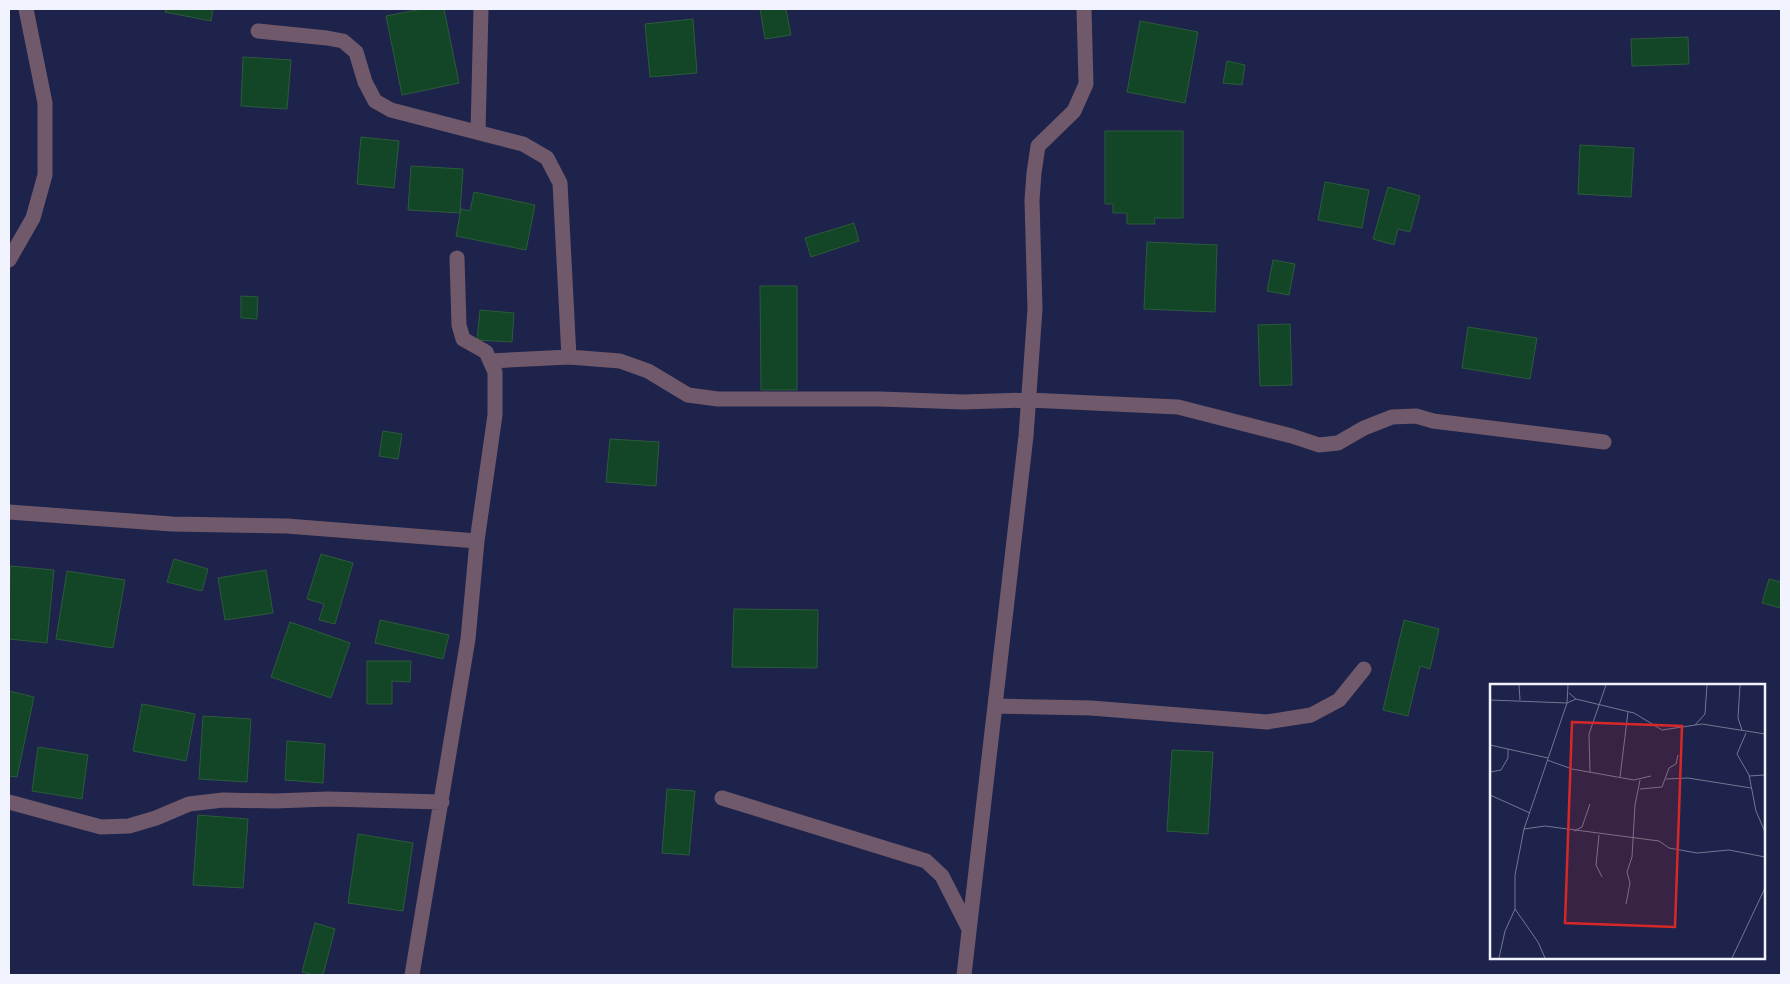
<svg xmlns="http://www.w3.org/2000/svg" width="1790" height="984" viewBox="0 0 1790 984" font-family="Quicksand,sans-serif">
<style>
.building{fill:#134527;stroke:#2c5b3c}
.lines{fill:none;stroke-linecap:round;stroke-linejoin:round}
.minor{stroke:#71596c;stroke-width:15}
.inset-road{fill:none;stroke:#727792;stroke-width:1}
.view{fill:#d62828;fill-opacity:0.15;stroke:#d62828;stroke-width:2.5}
.inset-edge{fill:none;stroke:#f1f4ff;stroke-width:2.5}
</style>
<rect width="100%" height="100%" fill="#1d234a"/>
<path class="building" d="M166,9H213L211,21L165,12Z
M422,9H444L459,83L402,95L386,16Z
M760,9H786L791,35L765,39Z
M693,19L697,73L650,77L645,24Z
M1140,21L1198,32L1185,103L1127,92Z
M1688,37L1689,64L1632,66L1631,39Z
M243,57L291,60L287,109L241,106Z
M1227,61L1245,65L1242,85L1223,83Z
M1105,131H1183V218H1154L1155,224H1127V213H1113V204H1105Z
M361,137L399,141L394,188L357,184Z
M1580,145L1634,148L1631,197L1578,194Z
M411,166L463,169L460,213L408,210Z
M1325,182L1369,190L1362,228L1318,220Z
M1388,187L1420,196L1410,232L1398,229L1394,245L1373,239Z
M474,192L535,205L526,250L456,236L461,209L470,211Z
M854,223L859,241L811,257L805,238Z
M1147,242L1217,245L1215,312L1144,309Z
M1273,260L1295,264L1289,295L1267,291Z
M760,286H797V390H761Z
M241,296L258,297L257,319L241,318Z
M480,310L514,313L512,342L477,340Z
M1290,324L1292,385L1260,386L1258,325Z
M1468,327L1537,338L1530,379L1462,368Z
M383,431L402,434L398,459L379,456Z
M610,439L659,442L656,486L606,482Z
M321,554L353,563L335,624L319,620L324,604L307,599Z
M174,559L208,569L202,591L167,582Z
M10,566L54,570L47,643L9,639Z
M266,570L273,613L225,620L218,578Z
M67,571L125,580L113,648L56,639Z
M1769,579L1781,582V608L1762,603Z
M734,609L818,610L817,668L732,667Z
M380,620L449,635L443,659L375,643Z
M1404,620L1439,629L1430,669L1420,666L1408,716L1383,710Z
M290,622L350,643L331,698L271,677Z
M367,661H411L410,682L392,681V704H367Z
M9,691L34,697L17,777L9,776Z
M142,704L195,714L186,761L133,751Z
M203,716L251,719L247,782L199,779Z
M287,741L325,744L323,783L285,780Z
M38,747L88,755L82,799L32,791Z
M1172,750L1213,752L1208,834L1167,831Z
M667,789L695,791L689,855L662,853Z
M198,815L248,819L243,888L193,885Z
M358,834L413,843L403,911L348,903Z
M315,923L335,929L323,975H315L302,972Z"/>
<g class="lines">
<path class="minor" d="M258,31L327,38L343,41L356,52L365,82L375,101L391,110L523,144L547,158L560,183L569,357
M478,132L481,9
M9,260L33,218L45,175V103L26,9
M490,361L569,357L620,361L648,371L688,395L718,399H880L963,402L1029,400L1178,407L1292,436L1319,445L1338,443L1364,428L1392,417L1416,416L1433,421L1604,442
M9,512L172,524L287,526L477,541
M995,706L1091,708L1267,722L1311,715L1339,700L1364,669
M722,798L926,861L942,876L969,929
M9,802L101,827L129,826L156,818L189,804L223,800L275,801L328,799L442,802
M412,975L468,639L477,541L495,415V372L486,352L463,339L459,325L457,258
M964,975L1026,436L1035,309L1032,200L1034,173L1038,146L1074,111L1086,84L1084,9"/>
</g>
<g transform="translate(1490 684)">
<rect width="275" height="275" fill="#1d234a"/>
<path class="inset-road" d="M29,1L30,16M250,1L248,34L252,46M79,9L86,15L144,29L172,46L212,40L275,50M0,16L77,19L86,15M205,41L215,30L217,1M256,49L247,70L259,91L266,127L275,148M0,61L58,74M57,76L82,85L144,96L161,92M0,88L11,86L18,74V65M100,88L99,50L116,1M259,92L275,91M130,93L138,28M176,95L198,94L261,104M150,105L172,103L179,84L186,80L188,71M0,111L40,129M34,145L55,142L169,157L179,164L207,169L239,166L275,173M84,147L92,143L100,120M109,151L106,181L112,193M136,220L140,199L137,188L142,173L145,121L150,96M25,225L48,258L55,274M9,274L15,247L25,225V191L34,145L77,19L78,1M242,274L275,204"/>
<path class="view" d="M82,38L192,42L185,243L75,239Z"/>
<rect width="275" height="275" class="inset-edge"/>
</g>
<rect width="1790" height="984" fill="none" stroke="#f1f4ff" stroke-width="20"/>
</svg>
